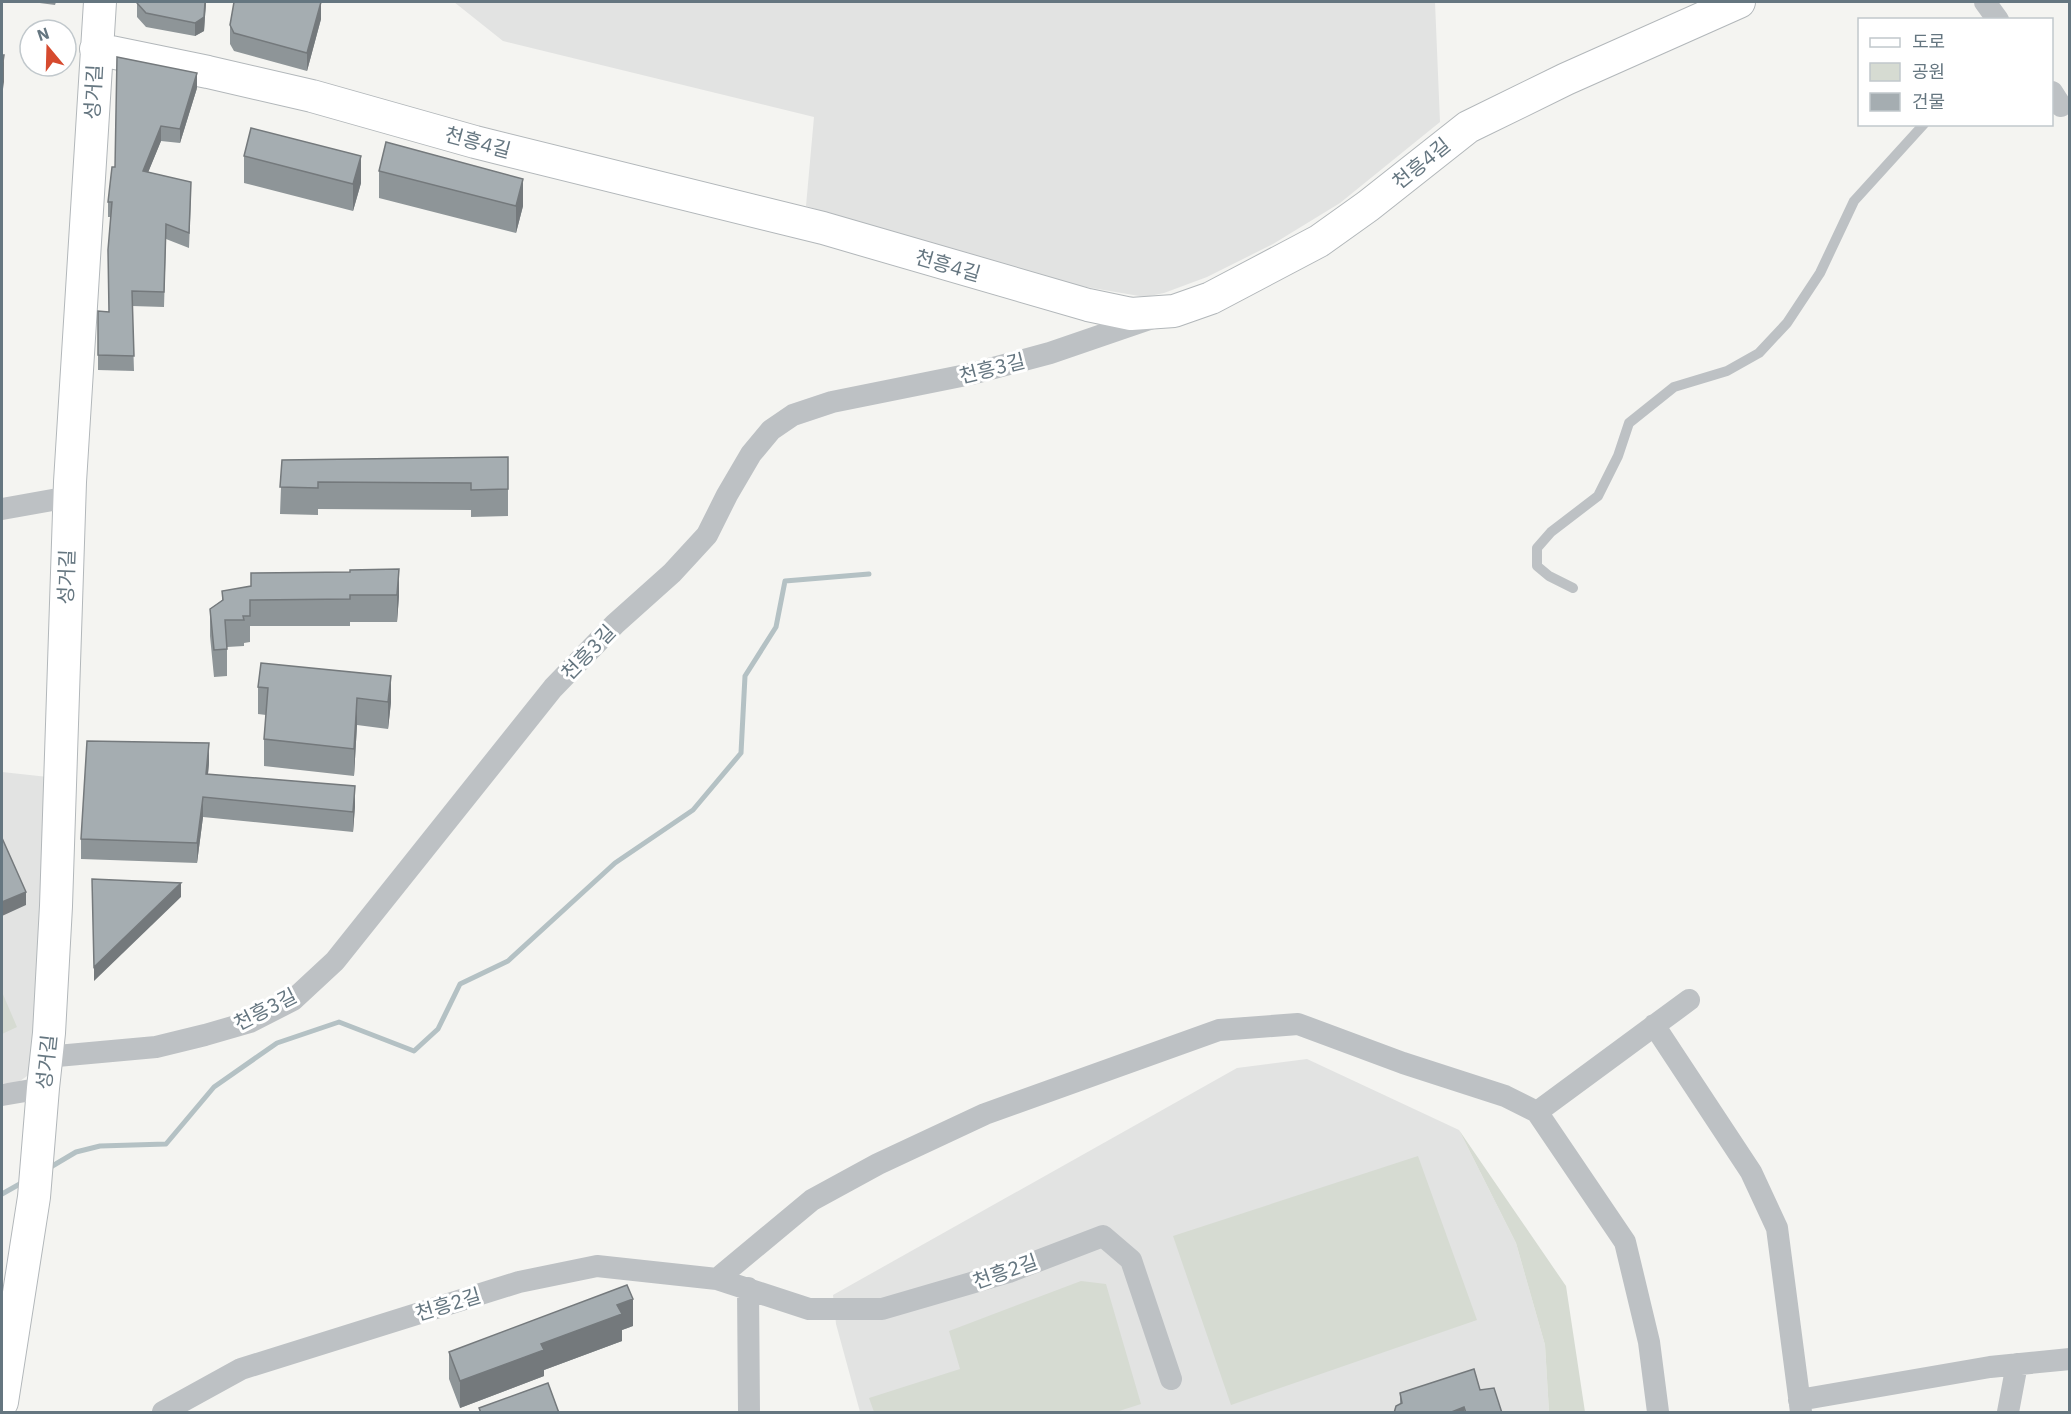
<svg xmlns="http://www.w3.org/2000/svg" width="2071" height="1414" viewBox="0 0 2071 1414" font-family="'IBM Plex Sans','Noto Sans KR',sans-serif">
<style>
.built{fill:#e2e3e2}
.green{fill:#d6dbd2}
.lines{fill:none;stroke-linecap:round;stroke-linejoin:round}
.stream{stroke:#b4c1c4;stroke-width:5}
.secondary-casing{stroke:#b2b7ba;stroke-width:34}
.lane{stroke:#bdc1c4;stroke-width:10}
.street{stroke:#bdc1c4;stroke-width:22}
.secondary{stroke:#fff;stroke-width:32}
.wall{fill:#8e9598}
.shaded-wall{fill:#74797c}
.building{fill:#a5adb1;stroke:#74797c;stroke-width:1.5}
.labels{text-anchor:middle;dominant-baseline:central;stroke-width:6;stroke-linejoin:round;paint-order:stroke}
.street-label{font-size:20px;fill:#657680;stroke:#fff}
</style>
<rect width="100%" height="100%" fill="#f4f4f1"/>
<path class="built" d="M454,2H1435L1440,122L1340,203L1273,244L1207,277L1164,293L1145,297L1051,281L806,206L814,117L503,41Z
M2,772L48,777L34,1035L30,1074L17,1083H2Z
M1307,1059L1459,1130L1516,1243L1545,1345L1549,1412H860L836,1324L833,1295L1237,1068Z"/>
<path class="green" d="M2,992L17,1027L2,1034Z
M1459,1130L1566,1286L1585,1412H1549L1545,1345L1516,1243Z
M1418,1156L1477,1320L1231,1405L1173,1236Z
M1081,1281L1106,1284L1141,1404L1116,1412H874L869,1398L960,1369L949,1331Z"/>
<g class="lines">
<path class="stream" d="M49,1168L76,1152L100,1146L166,1144L214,1087L277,1043L339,1022L414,1051L438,1029L460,984L508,961L615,863L693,810L741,753L745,676L776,627L785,581L869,574
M2,1194L25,1181"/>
<g class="secondary-casing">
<path id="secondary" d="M96,49L208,72L312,96L475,142L823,228L1088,305L1131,314L1174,311L1211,298L1319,241L1368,206L1468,127L1566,79L1739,2
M2,1402L34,1197L43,1088L49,1033L56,906L70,482L100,2"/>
</g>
<path class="lane" d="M1573,588L1549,576L1537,566V548L1551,532L1598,496L1618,456L1629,423L1674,387L1727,371L1759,353L1787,323L1820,273L1854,201L1924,124"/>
<path class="street" d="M1985,2L1998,20
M2052,92L2061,106
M2,509L69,497
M1654,1025L1751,1172L1777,1228L1801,1412
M46,1057L156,1047L205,1035L250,1022L293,1000L335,961L553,688L615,624L672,573L707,535L727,495L751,454L771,430L793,415L832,402L971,374L1050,353L1152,318
M2,1095L43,1088
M1537,1112L1689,1000
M717,1279L812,1200L878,1164L985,1114L1219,1030L1298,1024L1403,1063L1505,1096L1537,1112L1625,1242L1649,1342L1658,1412
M748,1288L749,1412
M1799,1400L1990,1367L2070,1359
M163,1412L241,1369L519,1282L597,1266L717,1279L809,1309H882L1009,1272L1103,1236L1131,1260L1171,1379
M2008,1412L2017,1364"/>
<use href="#secondary" class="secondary"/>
</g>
<path class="wall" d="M32,2H56L55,5Z
M137,2H206L204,31L195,36L146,27L137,17Z
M321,19L307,71L234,51L230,44V25Z
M197,88L180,143L161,141L148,172L191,197L189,248L166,239L164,307L132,306L134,371L98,370V311L109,312L111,217H108V202L115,167Z
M244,156L361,183L353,211L244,183Z
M379,171L523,206L516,233L379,198Z
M508,457V516L471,517V510L318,509V515L280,514L282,460Z
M350,572L399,596L397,622H350V626H250V642L244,643V646L227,647V676L214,677L210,636V609L222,600V591Z
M258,687L391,702L388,729L357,725L354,776L264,766V739L266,715L258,714Z
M209,763L208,774L355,806L353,832L203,817L197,863L81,859V839Z
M633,1326L622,1330V1341L544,1370V1376L460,1408L449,1379V1352Z
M1480,1390L1502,1413H1394L1400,1404V1393Z"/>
<path class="shaded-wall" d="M205,2H206L204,31L195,36V23Z
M321,2V19L307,71V53Z
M4,55V82L2,96V69Z
M197,73V88L180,143V129Z
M161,126V141L143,185V171Z
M361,156V183L353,211V184Z
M523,179V206L516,233V206Z
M399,569V596L397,622V595Z
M391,676V702L388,729V702Z
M357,698V725L354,776V749Z
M209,743V763L206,794V774Z
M355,786V806L353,832V812Z
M203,797V817L197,863V843Z
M181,883V897L94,981V967Z
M26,892V905L2,916V902Z
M633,1299V1326L622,1330V1341L544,1370V1376L460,1408V1381L541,1344L617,1305Z
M1464,1407V1413H1449Z"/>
<path class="building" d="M137,2H205L204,17L195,23L146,13L137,3Z
M234,2H321L307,53L234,33L230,25Z
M2,55H4L2,69Z
M117,57L197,73L180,129L161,126L143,171L191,182L189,233L166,224L164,292L132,291L134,356L98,355V311L109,312L108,250L112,202H108L112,167H115Z
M251,128L361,156L353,184L244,156Z
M386,142L523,179L516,206L379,171Z
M508,457V489L471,490V483L318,482V488L280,487L282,460Z
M399,569L397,595H350V599L250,600V616H243L244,620H225L227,649L214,650L210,609L223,600L222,591L251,586V573L350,572V570Z
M261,663L391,676L388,702L357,698L354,749L264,739L268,688L258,687Z
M87,741L209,743L206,774L355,786L353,812L203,797L197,843L81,839Z
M2,838L26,892L2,902Z
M92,879L181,883L94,967Z
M627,1285L633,1299L617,1305L622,1314L541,1344L544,1350L460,1381L449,1352Z
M1474,1369L1480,1390L1494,1388L1502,1413H1466L1464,1407L1449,1413H1394L1396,1406L1402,1403L1400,1393Z
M548,1383L559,1413H481L479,1408Z"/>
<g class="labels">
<g class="street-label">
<text transform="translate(93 92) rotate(-87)">성거길</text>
<text transform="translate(478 142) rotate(15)">천흥4길</text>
<text transform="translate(1421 163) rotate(-39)">천흥4길</text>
<text transform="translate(948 265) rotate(16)">천흥4길</text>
<text transform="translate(992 368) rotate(-14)">천흥3길</text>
<text transform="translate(66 577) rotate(-88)">성거길</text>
<text transform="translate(588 652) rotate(-46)">천흥3길</text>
<text transform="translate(265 1009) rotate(-27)">천흥3길</text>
<text transform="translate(46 1062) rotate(-84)">성거길</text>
<text transform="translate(1005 1271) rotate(-19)">천흥2길</text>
<text transform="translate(448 1304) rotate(-17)">천흥2길</text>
</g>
</g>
<rect width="2071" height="1414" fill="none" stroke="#657680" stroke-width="6"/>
<rect x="1858" y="18" width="195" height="108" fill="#ffffff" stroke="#c1c8cc" stroke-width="1.5"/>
<rect x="1870" y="38" width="30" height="9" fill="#ffffff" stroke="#c1c8cc" stroke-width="1.5"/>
<text x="1912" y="48" font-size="18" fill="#657680">도로</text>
<rect x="1870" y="63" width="30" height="18" fill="#d6dbd2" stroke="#c1c8cc" stroke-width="1.5"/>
<text x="1912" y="78" font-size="18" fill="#657680">공원</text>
<rect x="1870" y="93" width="30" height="18" fill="#a5adb1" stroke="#c1c8cc" stroke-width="1.5"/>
<text x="1912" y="108" font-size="18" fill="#657680">건물</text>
<g transform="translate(48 48) rotate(341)"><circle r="28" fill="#ffffff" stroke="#c1c8cc" stroke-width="1.5"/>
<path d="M0-4.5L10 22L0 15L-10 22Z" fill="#d64a2e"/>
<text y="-9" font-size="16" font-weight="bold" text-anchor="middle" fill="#657680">N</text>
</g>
</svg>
